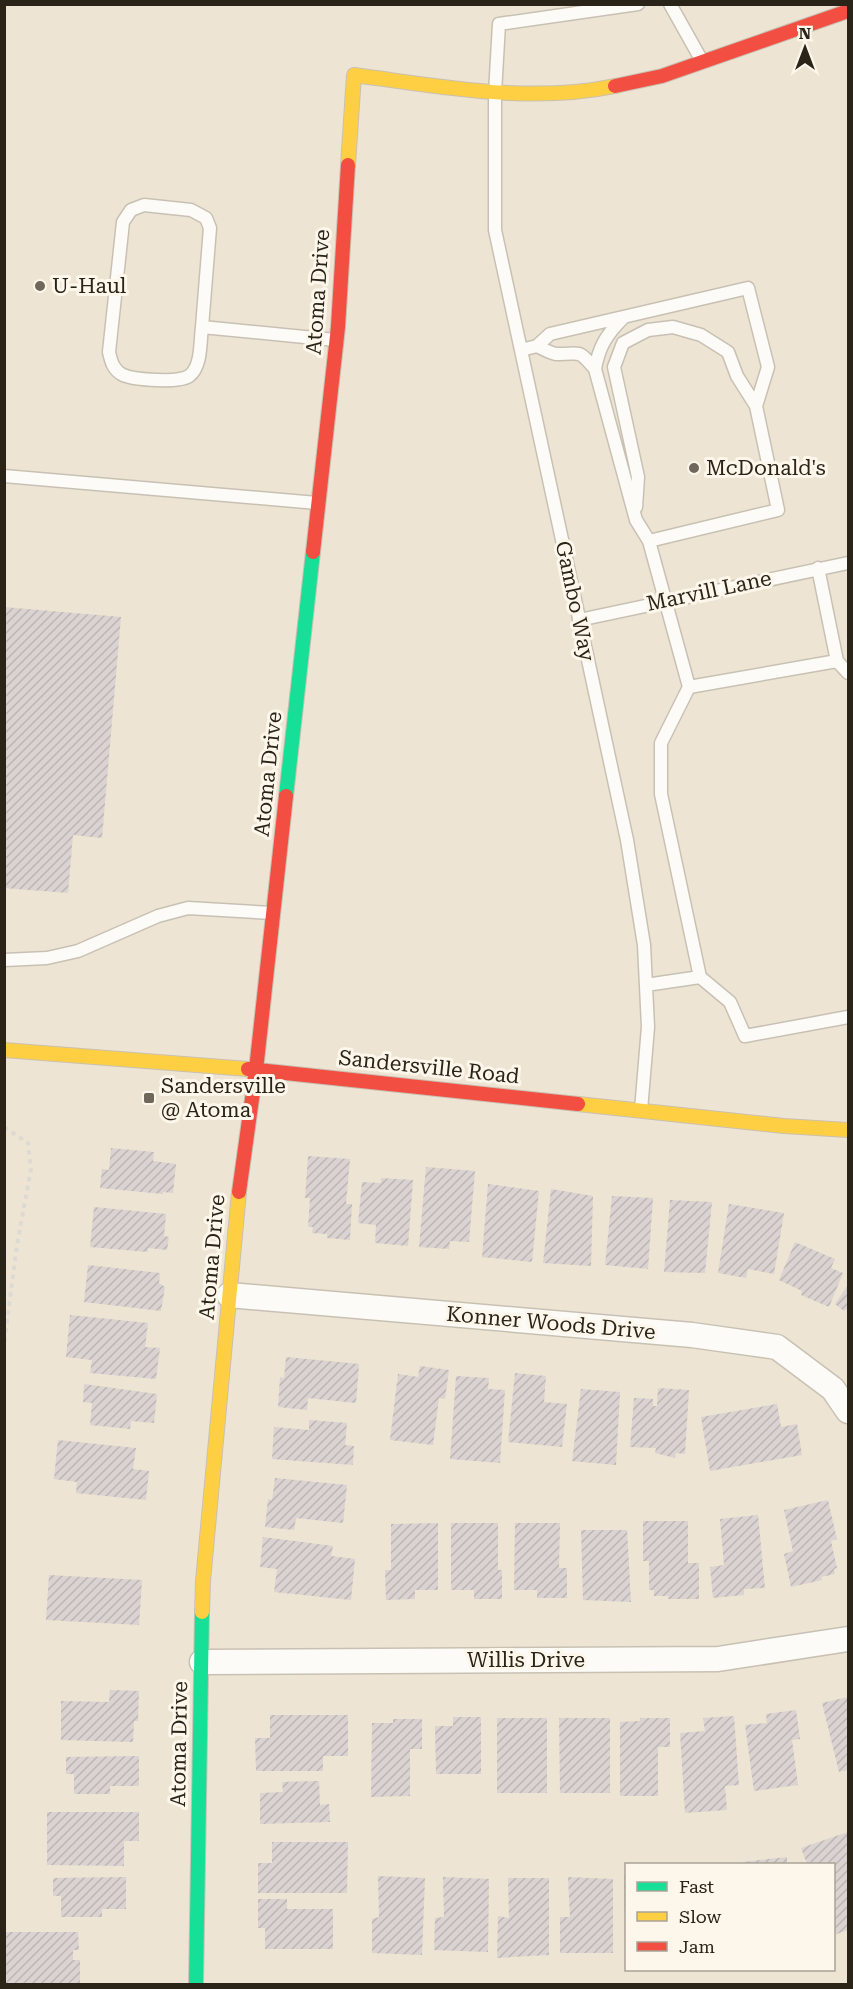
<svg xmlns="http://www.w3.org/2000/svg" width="853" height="1989" viewBox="0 0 853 1989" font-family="'Roboto Serif',serif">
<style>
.building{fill:url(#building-hatch)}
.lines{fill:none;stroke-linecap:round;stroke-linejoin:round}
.lane-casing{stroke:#c8c1b3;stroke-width:15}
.street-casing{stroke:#c8c1b3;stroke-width:27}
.fast-casing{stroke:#c8c1b3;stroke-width:16}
.slow-casing{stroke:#c8c1b3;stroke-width:16}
.jam-casing{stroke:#c8c1b3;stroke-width:16}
.path{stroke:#dddad4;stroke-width:4;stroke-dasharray:4.5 4.5;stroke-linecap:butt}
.lane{stroke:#fcfbf8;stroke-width:12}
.street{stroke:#fcfbf8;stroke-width:24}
.fast{stroke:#16e098;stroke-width:14}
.slow{stroke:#ffcf43;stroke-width:14}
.jam{stroke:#f24e42;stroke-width:14}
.poi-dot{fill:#6f6759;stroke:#fdf6ea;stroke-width:2}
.labels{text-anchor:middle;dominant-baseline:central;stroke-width:6;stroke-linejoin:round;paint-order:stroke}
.poi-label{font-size:21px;fill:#2a2418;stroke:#fdf6ea;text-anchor:start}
.street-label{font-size:21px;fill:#2a2418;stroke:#fdf6ea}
</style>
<defs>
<pattern id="building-hatch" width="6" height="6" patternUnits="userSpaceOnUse" patternTransform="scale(1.5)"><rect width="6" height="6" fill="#dad3d1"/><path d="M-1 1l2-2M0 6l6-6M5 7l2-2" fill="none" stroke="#bbb5b3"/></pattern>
</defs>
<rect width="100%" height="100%" fill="#eee4d3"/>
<path class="building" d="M4,607L121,617L102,838L73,835L68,893L4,888Z
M111,1148L154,1152L153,1161L176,1164L173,1193L163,1192V1194L100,1188L102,1169L109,1170Z
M308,1156L350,1159L346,1204H352L350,1240L327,1238V1234L312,1233L313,1227H308L310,1198H305Z
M426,1167L475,1171L469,1242L450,1241L449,1249L419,1247Z
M381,1178L413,1180L408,1246L375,1243L376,1225L358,1223L362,1182L381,1183Z
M488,1184L539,1191L532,1262L482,1257Z
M551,1189L593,1196L591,1266L543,1263Z
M612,1196L653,1198L648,1269L605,1265Z
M670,1200L712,1202L705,1273L664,1272Z
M729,1204L784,1213L774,1274L748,1269L746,1278L718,1273Z
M94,1207L166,1214L164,1236L169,1237L167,1250L148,1248V1252L90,1247Z
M795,1242L835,1259L831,1268L843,1273L829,1307L801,1295L802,1291L779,1280Z
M88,1265L160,1273L159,1283L165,1287L161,1311L84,1302Z
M848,1285V1308L844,1311L835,1304Z
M70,1315L148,1323L145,1347L160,1348L156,1379L90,1373L92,1360L66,1357Z
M286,1357L359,1364L356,1403L308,1398L307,1410L278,1407L280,1377L284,1378Z
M420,1366L449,1370L445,1399L439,1398L433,1445L390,1440L398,1374L418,1377Z
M515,1373L546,1376L544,1402L567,1404L562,1447L508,1442Z
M456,1376L489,1378L488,1389L505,1390L500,1463L450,1459Z
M84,1384L157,1394L154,1423L131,1421L130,1429L90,1425L92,1403L83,1402Z
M658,1388L689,1390L685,1454L676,1453L675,1458L655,1453L656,1448L630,1447L634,1398L653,1399V1406H657Z
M581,1389L620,1392L616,1465L572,1461Z
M777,1404L781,1427L797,1424L802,1455L710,1471L701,1417Z
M309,1420L347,1423L345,1445L354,1446L353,1465L272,1459L274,1427L309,1430Z
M58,1440L136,1448L133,1469L149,1471L146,1500L76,1493L77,1482L54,1479Z
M275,1478L347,1485L343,1523L296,1518L294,1530L265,1527L268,1499L272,1500Z
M828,1500L837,1539L831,1541L837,1568L834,1569L835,1574L821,1577L822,1580L791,1587L784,1554L793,1551L784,1510Z
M758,1515L765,1588L744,1589V1595L713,1598L710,1567L724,1565L720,1519Z
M643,1521H688V1563H699V1599H668V1596H654V1590H649V1561H643Z
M438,1523V1590H415V1599L386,1600L385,1570H391V1524Z
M451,1523H498V1570H502V1599H474V1590H451Z
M515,1523H560L559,1568H567V1598H537V1590H514Z
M581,1530H627L631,1602L583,1600Z
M263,1537L333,1546L331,1556L355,1559L351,1600L274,1592L277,1569L260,1567Z
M49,1575L142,1580L139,1625L46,1620Z
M110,1690L139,1691L138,1721H134L133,1742L61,1740V1701L109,1702Z
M848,1697V1770L839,1772L822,1703Z
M796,1710L800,1739L792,1740L798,1785L754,1791L745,1725L767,1723L766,1714Z
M270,1715H348V1756H323V1771H256L255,1738H270Z
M734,1716L739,1785L725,1786L727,1810L685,1813L680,1733L705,1731L703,1718Z
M453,1717H481V1774H436L435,1726H453Z
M497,1718H547V1793H497Z
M559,1718H610V1793H560Z
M640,1718H670V1747H658V1796H620V1722L640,1721Z
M393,1719H422V1749H410V1796L371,1797L372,1723H393Z
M139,1756V1786H110V1794H74V1774H66V1757Z
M319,1781L320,1805L329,1804L330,1822L260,1824V1793L283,1792L282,1782Z
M47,1812H139V1841H124V1866L47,1865Z
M848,1832V1930L834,1935V1864H807L801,1848Z
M272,1842H348L347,1893H258V1863H272Z
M787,1857V1864H743V1862Z
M624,1875H626V1913H624Z
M378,1876L425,1878L422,1955L372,1953V1919L379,1917Z
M126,1877V1909H102V1917H61V1896H53V1878Z
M443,1877L489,1879L488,1952L434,1950L435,1918L444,1917Z
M568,1877L613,1879V1953H560V1917H570Z
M508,1878H549V1955L497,1958L498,1916L509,1918Z
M258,1899H287V1909H333V1949H265V1928H258Z
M4,1932H78L79,1950H73V1960H80V1984H4Z"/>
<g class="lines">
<g class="lane-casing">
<path id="lane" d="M638,4L499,24L495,93V230L627,840L644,945L648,1027L641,1110
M670,4L702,61
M202,327C200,341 202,367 189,376C179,383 135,380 123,375C113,370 111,361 109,352L123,222L131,210L144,205L191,210L206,218L210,228L202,327L335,340
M521,350L537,346L550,334L748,288L768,367L756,406L778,510L649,541L636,520L595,369C577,347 580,355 556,354C550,353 543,349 537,346
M595,369C599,347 606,335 623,318
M4,476L317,503
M636,507L638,477L614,367L623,343L648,330L673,327L701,335L728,352L737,376L756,406
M649,541L689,687L837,661L818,568
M579,620L848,563
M837,661L848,673
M4,960L47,958L78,951L158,916L188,908L272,913
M700,977L730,1002L745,1036L848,1017
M646,985L700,977L661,794V743L689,687"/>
</g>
<g class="street-casing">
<path id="street" d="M229,1295L692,1335L777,1347L833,1389L848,1411
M202,1662L718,1659L848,1639"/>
</g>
<g class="fast-casing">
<path id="fast" d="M286,796L313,552
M196,1984L202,1612"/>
</g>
<g class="slow-casing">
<path id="slow" d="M348,165L354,75C439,86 529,104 615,86
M4,1050L248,1069
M578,1104L784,1126L848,1130
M202,1612L203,1581L239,1192"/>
</g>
<g class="jam-casing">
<path id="jam" d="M615,86L662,76L848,11
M313,552L338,327L348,165
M248,1069L578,1104
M239,1192L256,1070L286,796"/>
</g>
<path class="path" d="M4,1127L28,1143L31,1169L17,1245L4,1345"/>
<use href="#lane" class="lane"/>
<use href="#street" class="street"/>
<use href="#fast" class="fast"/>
<use href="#slow" class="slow"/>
<use href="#jam" class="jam"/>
</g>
<g class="poi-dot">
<circle cx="40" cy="286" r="6"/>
<circle cx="694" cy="468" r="6"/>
<rect x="143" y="1092" width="12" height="12" rx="3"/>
</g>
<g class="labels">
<g class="poi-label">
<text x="52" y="286">U-Haul</text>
<text x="706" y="468">McDonald's</text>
<text x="161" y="1086">Sandersville<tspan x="161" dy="24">@ Atoma</tspan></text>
</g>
<g class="street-label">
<text transform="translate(318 292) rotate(-86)">Atoma Drive</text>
<text transform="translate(709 591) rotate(-12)">Marvill Lane</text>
<text transform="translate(575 601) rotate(78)">Gambo Way</text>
<text transform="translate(268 774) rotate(-84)">Atoma Drive</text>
<text transform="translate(429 1067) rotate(6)">Sandersville Road</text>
<text transform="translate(212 1257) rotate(-85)">Atoma Drive</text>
<text transform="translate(551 1323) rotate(5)">Konner Woods Drive</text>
<text x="526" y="1660">Willis Drive</text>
<text transform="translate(179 1744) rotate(-89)">Atoma Drive</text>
</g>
</g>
<rect width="853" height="1989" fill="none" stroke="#2a2418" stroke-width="12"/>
<rect x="625" y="1863" width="210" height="108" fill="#fdf6ea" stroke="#a9a296" stroke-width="1.5"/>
<rect x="637" y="1882" width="30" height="9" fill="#16e098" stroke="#a9a296" stroke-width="1.5"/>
<text x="679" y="1893" font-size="18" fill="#2a2418">Fast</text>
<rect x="637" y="1912" width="30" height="9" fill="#ffcf43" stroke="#a9a296" stroke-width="1.5"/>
<text x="679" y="1923" font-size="18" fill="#2a2418">Slow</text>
<rect x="637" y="1942" width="30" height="9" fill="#f24e42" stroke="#a9a296" stroke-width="1.5"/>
<text x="679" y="1953" font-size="18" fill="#2a2418">Jam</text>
<g transform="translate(805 48)" stroke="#fdf6ea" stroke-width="4.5" paint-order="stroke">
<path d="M0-4.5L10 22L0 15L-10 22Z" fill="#2a2418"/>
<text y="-9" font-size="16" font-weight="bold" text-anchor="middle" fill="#2a2418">N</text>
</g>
</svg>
